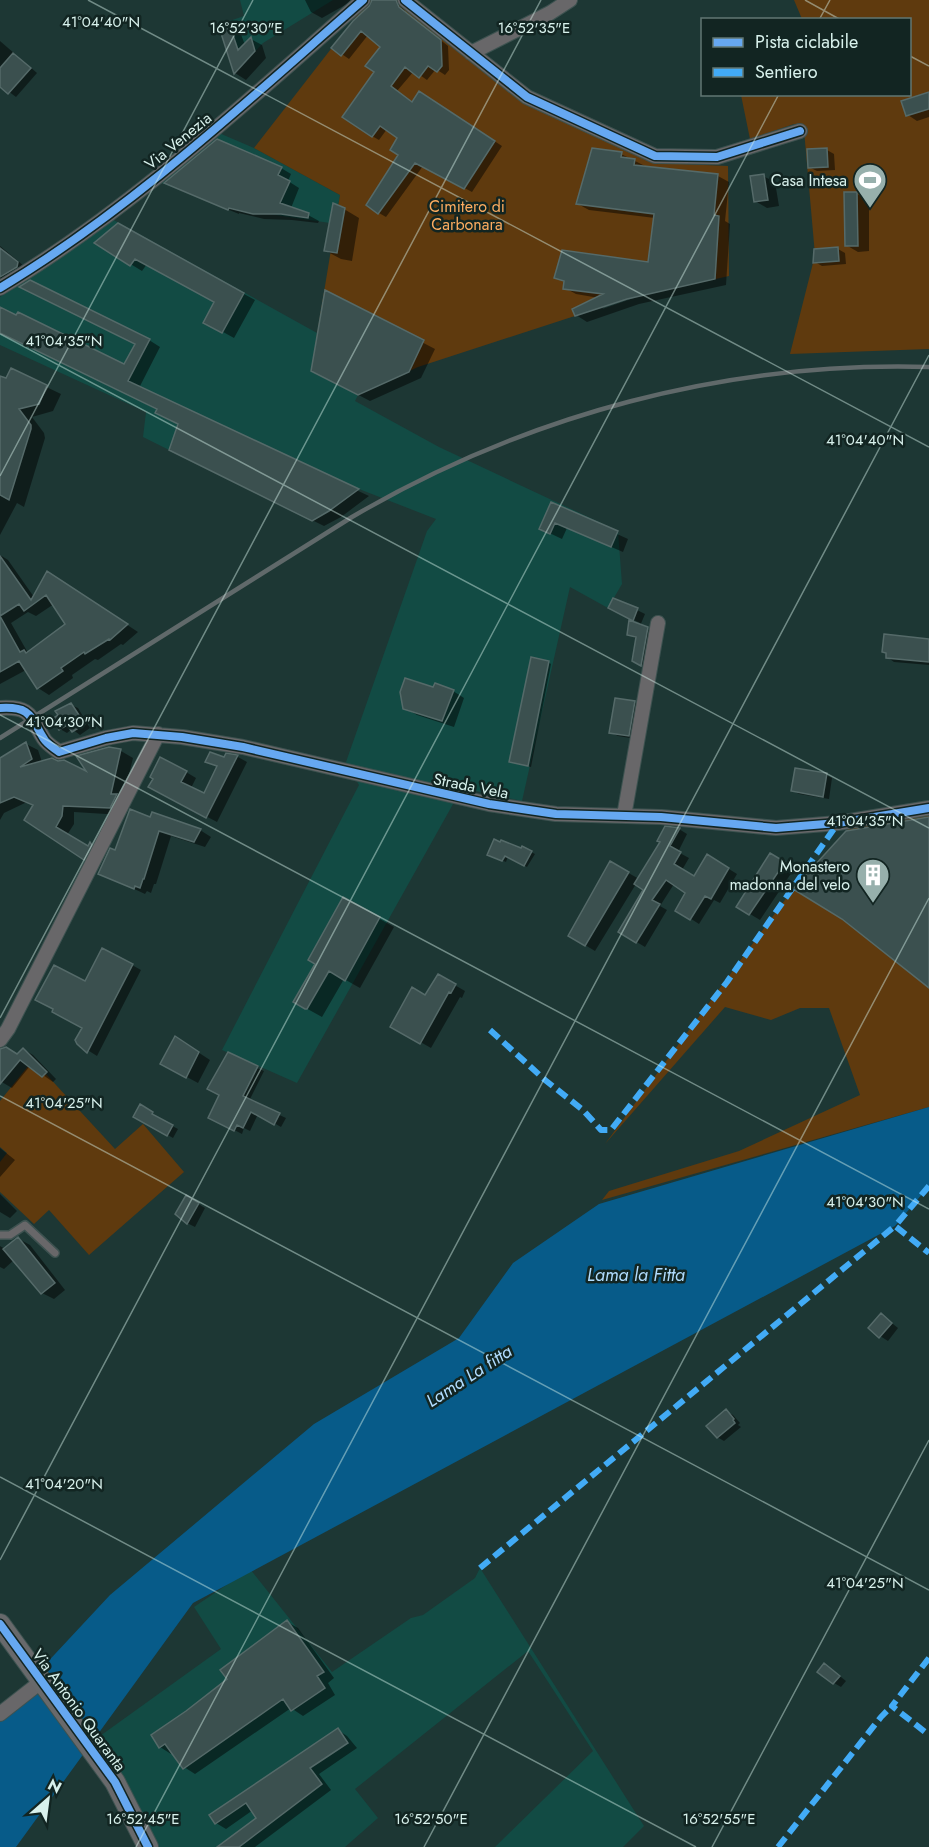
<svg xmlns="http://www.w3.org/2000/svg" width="929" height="1847" viewBox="0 0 929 1847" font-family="Jost,sans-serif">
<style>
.built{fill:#124b44}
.green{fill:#5f3a0e}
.water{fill:#075b89}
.shadow{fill:#0007;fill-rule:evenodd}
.building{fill:#3b504f;stroke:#556a69;stroke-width:1.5;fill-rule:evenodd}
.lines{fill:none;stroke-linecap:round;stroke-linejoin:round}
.lane-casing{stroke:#3d5250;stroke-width:10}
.street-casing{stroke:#3d5250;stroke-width:16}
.secondary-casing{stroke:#3d5250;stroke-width:22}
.lane{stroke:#686769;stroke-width:7}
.street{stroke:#686769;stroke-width:14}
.secondary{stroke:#68696b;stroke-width:20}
.rail{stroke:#60696a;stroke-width:4.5}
.quiet{stroke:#42abf6;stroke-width:6;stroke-dasharray:12 6;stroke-linecap:butt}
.cycleway-casing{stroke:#122522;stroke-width:11}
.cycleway{stroke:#66a8f1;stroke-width:8}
.ticks{fill:none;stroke:#d8f1ec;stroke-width:1.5;stroke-opacity:0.45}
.labels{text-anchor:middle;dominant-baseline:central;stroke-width:5;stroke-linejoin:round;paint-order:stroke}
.street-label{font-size:16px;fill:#d8f1ec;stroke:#122522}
.poi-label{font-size:16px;fill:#d8f1ec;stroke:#122522;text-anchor:end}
.park-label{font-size:16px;fill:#fdac60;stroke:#122522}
.water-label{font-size:18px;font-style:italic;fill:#b1ddff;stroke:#122522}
.ticks-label{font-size:15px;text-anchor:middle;fill:#d8f1ec;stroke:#122522;stroke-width:5;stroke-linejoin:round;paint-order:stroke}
</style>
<rect width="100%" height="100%" fill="#1d3734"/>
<path class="built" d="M240,0H333L263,43L234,74L218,25L244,16Z
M219,133L254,148L340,195L336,218L330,223L228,208L159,182Z
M110,218L317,333L311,371L358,395L355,401L439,447L618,531L622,584L608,608L570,587L522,801L462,788L297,1083L222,1050L359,785L346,762L427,531L436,519L359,489L329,511L312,521L143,437L146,412L0,345V297L29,279Z
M480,1568L644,1826L623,1847H495L593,1751L528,1651L355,1789L378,1818L345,1847H157L100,1736L221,1649L194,1607L250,1569L332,1672L411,1618L423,1615L475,1578Z"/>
<path class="green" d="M369,0H398L525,101L657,163L728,166L729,276L627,299L418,367L358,395L311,371L340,195L254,148Z
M794,0H929V349L790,354L815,255L804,130L794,124L750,139L741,95L910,94V20L802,19Z
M929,815V1107L602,1200L609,1191L739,1151L860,1095L829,1008H800L771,1020L725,1007L605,1144L793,889L848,829Z
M33,1060L115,1149L143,1124L184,1172L89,1255L49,1210L34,1224L0,1192V1162L7,1153L0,1147V1101Z"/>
<path class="water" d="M929,1107V1186L895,1226L193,1603L16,1847H0V1713L110,1595L314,1424L459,1338L513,1263L599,1204Z"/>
<path class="shadow" d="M305,0H354L322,18L311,12Z
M372,0H396L403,5L406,13L448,46L449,70L445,75L436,69L427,80L414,71L397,91L413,103L427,97L502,146L472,192L423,166L386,217L379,213L400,154L399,138L387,129L379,140L372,136L377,72L382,46L368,35L349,59L333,48L371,7Z
M229,25L240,32L245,45L251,39L262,45L266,58L246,80L235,73L221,28Z
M0,41L37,73L16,97L0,85Z
M929,94V117L917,121L908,115Z
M827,150L834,154L835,170L817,171L809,167Z
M621,154L645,166L718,176L729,182L725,221L730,224L726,285L639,304L587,322L576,315L599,298L576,294L565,288L566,283L556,277L649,264L655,218L589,210L578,204ZM634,295V298L602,309L607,304Z
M281,168L291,174L288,181L299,188L291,208L308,215L319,221L318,223L292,220L264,219L239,213V214L176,188Z
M763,176L775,182L779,206L767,208L755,201Z
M846,194H857L869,200V251L858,252L846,245Z
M344,209L359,218L352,261L341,259L326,251Z
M118,225L255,300L234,338L205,322L216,302L147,264L142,271L96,243Z
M0,246L30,271L11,284L0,278Z
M838,249L845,253L846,264L822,266L815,262Z
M326,292L435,349L421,378L370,401L324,377Z
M0,309L125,366L149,340L160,347L139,388L369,496L341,517L324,526L182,456L179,424L158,410L0,332Z
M11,370L61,394L53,411L32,417L44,433L45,438L24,507L17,503L0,535V384L7,380Z
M551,504L628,539L623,552L567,528L562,539L541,529Z
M0,555L8,560L34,597L59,580L138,632L123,645L121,644L98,660L95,659L72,675L73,678L49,695L38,688L26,670L0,684ZM54,604L67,624L28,653L11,623L28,612L36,616Z
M610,608L637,610L645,614L640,626L655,633L649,668L634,660L637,639L628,634L640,623Z
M929,641V665L894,662L887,657Z
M548,662L551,664L531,767L514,763L511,762Z
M434,689L453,691L464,698L454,727L417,715L405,708Z
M635,703L642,707L636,739L618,736L610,732Z
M71,705L78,708L90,728L80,735L72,729L67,733L60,729Z
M26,744L38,750L42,762L90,775L121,751L133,758L123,799L122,815L74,812V824L67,835L87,847L90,844L101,850L96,865L85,858L34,805L27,802L4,813L0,820V759Z
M227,755L238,757L247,762L217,822L160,792L186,772L196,778L191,788L205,795L219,767L207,761L225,758Z
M826,775L832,778L829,799L799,794L792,790Z
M151,819L200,830L211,837L205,847L171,836L156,884H154L151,893L147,891L145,894L100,873L116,852Z
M666,828L679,829L687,834L678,852L689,858L682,870L695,877L708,856L737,874L720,903L714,900L699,924L677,910L687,892L674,884L660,906L667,910L645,947L620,932L645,890L636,884L595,951L570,936L611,863L639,879L662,842Z
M523,848L535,854L527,867L508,856L506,862L492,856L522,850Z
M781,861L794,869L760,920L750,914Z
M344,899L394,927L360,988L344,979L322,1017L295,1002L317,964Z
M132,965L141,970L97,1056L78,1044L83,1028L85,983Z
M439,976L465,991L462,998L460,997L431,1048L392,1026L426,997Z
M0,1043L1,1050L18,1056L23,1049L33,1055L56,1079L53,1082L30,1066L12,1088L0,1081Z
M187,1045L210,1060L198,1083L174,1070Z
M257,1068L264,1071L249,1101L286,1118L281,1127L258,1114L250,1131L244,1128L242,1134L217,1121L221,1095Z
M141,1106L157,1118L178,1129L173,1138L135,1116Z
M0,1148L15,1160L0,1177Z
M0,1194L17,1211L10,1218L0,1212Z
M187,1197L205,1208L195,1227L187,1223Z
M19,1239L30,1245L65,1290L54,1299L42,1293L14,1260L4,1269L0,1267V1246L5,1249Z
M888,1320L898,1328L888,1341L880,1336Z
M726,1411L733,1415L740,1423L738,1425L741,1427L724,1441L717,1437Z
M287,1622L298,1628L334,1678L328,1683L335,1695L303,1716L291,1708L195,1774L184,1767L173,1752L171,1754L160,1747L187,1712L229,1679Z
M832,1670L846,1681L841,1687L834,1683Z
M338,1730L347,1736L357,1748L319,1774L331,1790L255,1847H220L258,1818L253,1810L226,1829L216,1823Z"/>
<path class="building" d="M372,0H396L399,7L441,40L442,66L437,72L428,66L419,78L405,67L391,86L412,102L419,91L495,141L464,189L415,163L378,214L366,205L398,155L390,150L397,138L380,126L372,137L342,117L374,72L365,66L380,47L361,31L341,56L331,48L353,21L369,6Z
M229,23L238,50L251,37L255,51L234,74L219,27Z
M13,53L31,68L8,94L0,87V68Z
M929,92V109L906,116L901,101Z
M217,139L282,167L278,175L290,181L280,203L309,213L308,218L281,214H253L229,208L228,210L164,183Z
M592,148L622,152L621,157L635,159L634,165L718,174L714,215L719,216L715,279L627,299L575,316L572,309L603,294L563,289L564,281L554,278L562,250L648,262L654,214L576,204Z
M827,148L828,167L808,168L807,149Z
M764,174L768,200L754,202L750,176Z
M844,192H857L858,246H845Z
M333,203L345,208L337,253L324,251Z
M118,223L244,293L222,333L203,323L214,302L135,259L130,266L94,243Z
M838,247L839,261L813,263L814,249Z
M0,248L18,262L17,267L0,277Z
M30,280L150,339L128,381L359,489L329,511L312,521L169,450L178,424L155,413L157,409L0,333V307L16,315L18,312L124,364L135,344L19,287Z
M325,290L424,340L409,372L358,395L311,371Z
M11,368L47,385L39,404L19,409L31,425V429L9,500L0,495V376L6,378Z
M551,502L618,531L611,547L555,523L550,534L539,529Z
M0,556L31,600L47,571L128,624L110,640L109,639L85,654L84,652L61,668L63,671L37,689L19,661L0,672ZM46,595L65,624L26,653L24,650L20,652L0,616L19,604L24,611Z
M613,598L638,608L633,621L608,608Z
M629,620L648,627L641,666L632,661L636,637L627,635Z
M884,634L929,639V662L886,658V653L882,652Z
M531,657L549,661L528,766L509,762Z
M405,678L433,687L435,683L454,690L442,721L403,709L400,692Z
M615,698L635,701L629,736L609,733Z
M71,703L85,724L72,732L67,725L59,730L52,719L58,715L55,711Z
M26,742L32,759L20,767L52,758L58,761L64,760L86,771L76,756L109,747L121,749L111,794H117L110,808L63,806L62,816L56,827L88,846L90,842L92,845L84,860L24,820L33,805L14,797L0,803V758Z
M210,752L224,757L226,753L238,755L206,818L148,787L153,779L150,777L160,757L187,771L181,782L204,793L217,766L205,762Z
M795,768L827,773L823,797L791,791Z
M130,809L150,817L152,812L201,829L194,842L159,831L144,879H143L140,888L135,886L134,889L98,874L110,848L115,850Z
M929,817V988L842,919L793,889L846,831Z
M665,826L680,828L670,846L681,852L674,864L694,876L707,854L729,868L711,899L705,896L690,920L675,911L685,893L666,880L652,900L660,904L636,943L618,932L643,890L634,884L660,842L657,841Z
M494,839L500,842L501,840L521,848L522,846L532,851L524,866L505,856L502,861L487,855Z
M770,853L785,862L749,915L736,907Z
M610,861L629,872L585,946L568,936Z
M343,897L380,917L345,981L329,971L307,1009H305L293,1002L315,964L308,960Z
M102,948L133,964L87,1053L77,1044L75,1040L82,1028L52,1012L53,1009L35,1000L54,965L85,981Z
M438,974L456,984L451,993L449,992L420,1044L390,1027L412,987L425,995Z
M175,1036L199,1052L186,1078L160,1064Z
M6,1047L17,1054L23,1048L47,1072L42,1077L20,1060L0,1084V1049Z
M228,1052L258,1066L243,1096L280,1113L274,1125L251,1112L243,1128L237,1125L234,1131L208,1118L219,1095L207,1089Z
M140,1104L153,1112L152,1114L173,1125L167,1136L133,1117Z
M186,1195L199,1203L187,1224L175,1214Z
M18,1237L55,1283L41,1294L3,1249Z
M881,1313L892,1323L879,1338L868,1328Z
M726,1409L734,1419L733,1420L735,1423L717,1438L706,1426Z
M287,1620L324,1672L317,1676L325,1688L291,1711L283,1699L183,1769L165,1744L159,1748L151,1735L186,1711L227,1679L220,1670Z
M824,1663L840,1676L833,1684L817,1672Z
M338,1728L348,1743L310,1768L322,1784L239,1847H217L256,1818L246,1803L215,1824L209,1815Z"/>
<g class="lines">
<g class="lane-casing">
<path id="lane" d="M0,1235H10L25,1225L55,1253"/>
</g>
<g class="street-casing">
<path id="street" d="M405,0L527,97L655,156L717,157L800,131
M471,53L550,13L570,0
M0,288C132,209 247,101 363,0
M0,708C32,706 30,717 44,739C47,744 54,748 59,752L106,738L133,733L182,737L243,747L489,804L556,814L661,817L776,828L838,823L929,808
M624,816L658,623
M0,1040L8,1029L158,734
M0,1714L42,1681"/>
</g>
<g class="secondary-casing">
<path id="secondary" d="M0,1624L115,1782L148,1847"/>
</g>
<use href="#lane" class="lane"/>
<use href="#street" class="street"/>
<use href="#secondary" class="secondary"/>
<path class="rail" d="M0,738L352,517C526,415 726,361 929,367"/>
<path class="quiet" d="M490,1030L545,1080L583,1110L601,1130H611L727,982L838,823
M929,1186L895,1226L929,1253
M480,1568L895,1226
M929,1658L892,1706L929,1735
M778,1847L881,1717L892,1706"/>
<g class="cycleway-casing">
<path id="cycleway" d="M405,0L527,97L655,156L717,157L800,131
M0,288C132,209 247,101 363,0
M0,708C32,706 30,717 44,739C47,744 54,748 59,752L106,738L133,733L182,737L243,747L489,804L556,814L661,817L776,828L838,823L929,808
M0,1624L115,1782L148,1847"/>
</g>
<use href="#cycleway" class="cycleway"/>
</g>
<path class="ticks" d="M88,0L929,447M805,0L841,20M819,20L830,0M910,56L929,66M0,334L929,828M0,476L253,0M0,715L929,1209M0,1018L541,0M0,1096L929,1590M0,1477L696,1847M0,1560L779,94M136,1847L929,355M424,1847L929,898M712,1847L929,1440"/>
<defs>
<g id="stadium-pin" transform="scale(1.725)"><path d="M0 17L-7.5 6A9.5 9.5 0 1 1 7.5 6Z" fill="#97b0ac" stroke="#122522"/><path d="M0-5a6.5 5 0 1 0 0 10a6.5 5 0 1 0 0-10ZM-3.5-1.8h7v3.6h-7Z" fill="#fff"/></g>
<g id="building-pin" transform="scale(1.725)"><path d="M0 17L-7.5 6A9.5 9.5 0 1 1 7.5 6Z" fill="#97b0ac" stroke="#122522"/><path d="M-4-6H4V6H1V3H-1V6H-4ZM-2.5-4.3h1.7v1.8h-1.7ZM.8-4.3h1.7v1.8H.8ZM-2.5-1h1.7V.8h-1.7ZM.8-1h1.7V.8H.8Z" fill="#fff"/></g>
</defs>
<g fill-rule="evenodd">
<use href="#stadium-pin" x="870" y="180"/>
<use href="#building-pin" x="873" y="875"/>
</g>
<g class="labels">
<g class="street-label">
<text transform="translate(178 141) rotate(-39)">Via Venezia</text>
<text transform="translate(471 786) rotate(11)">Strada Vela</text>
<text transform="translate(79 1710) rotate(54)">Via Antonio Quaranta</text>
</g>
<g class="poi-label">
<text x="847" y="180">Casa Intesa</text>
<text x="850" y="866">Monastero<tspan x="850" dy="18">madonna del velo</tspan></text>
</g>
<g class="park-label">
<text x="467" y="206">Cimitero di<tspan x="467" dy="18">Carbonara</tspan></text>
</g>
<g class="water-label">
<text x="636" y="1275">Lama la Fitta</text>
<text transform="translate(469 1376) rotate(-33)">Lama La fitta</text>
</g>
</g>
<g class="ticks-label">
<text x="101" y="27">41°04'40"N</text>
<text x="246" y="33">16°52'30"E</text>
<text x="534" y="33">16°52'35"E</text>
<text x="64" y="346">41°04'35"N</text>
<text x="865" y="445">41°04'40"N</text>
<text x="64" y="727">41°04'30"N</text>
<text x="865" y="826">41°04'35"N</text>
<text x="64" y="1108">41°04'25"N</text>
<text x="865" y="1207">41°04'30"N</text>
<text x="64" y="1489">41°04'20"N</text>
<text x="865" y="1588">41°04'25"N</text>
<text x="143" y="1824">16°52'45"E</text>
<text x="431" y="1824">16°52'50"E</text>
<text x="719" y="1824">16°52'55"E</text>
</g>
<rect x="701" y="18" width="210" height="78" fill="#122522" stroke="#617773" stroke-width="1.5"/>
<rect x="713" y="38" width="30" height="9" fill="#66a8f1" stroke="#617773" stroke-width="1.5"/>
<text x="755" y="48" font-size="18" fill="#d8f1ec">Pista ciclabile</text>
<rect x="713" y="68" width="30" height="9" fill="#42abf6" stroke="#617773" stroke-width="1.5"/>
<text x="755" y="78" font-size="18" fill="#d8f1ec">Sentiero</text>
<g transform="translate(48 1799) rotate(28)" stroke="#122522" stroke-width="4.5" paint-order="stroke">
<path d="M0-4.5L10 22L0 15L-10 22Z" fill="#d8f1ec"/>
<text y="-9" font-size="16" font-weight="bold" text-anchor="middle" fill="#d8f1ec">N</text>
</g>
</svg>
